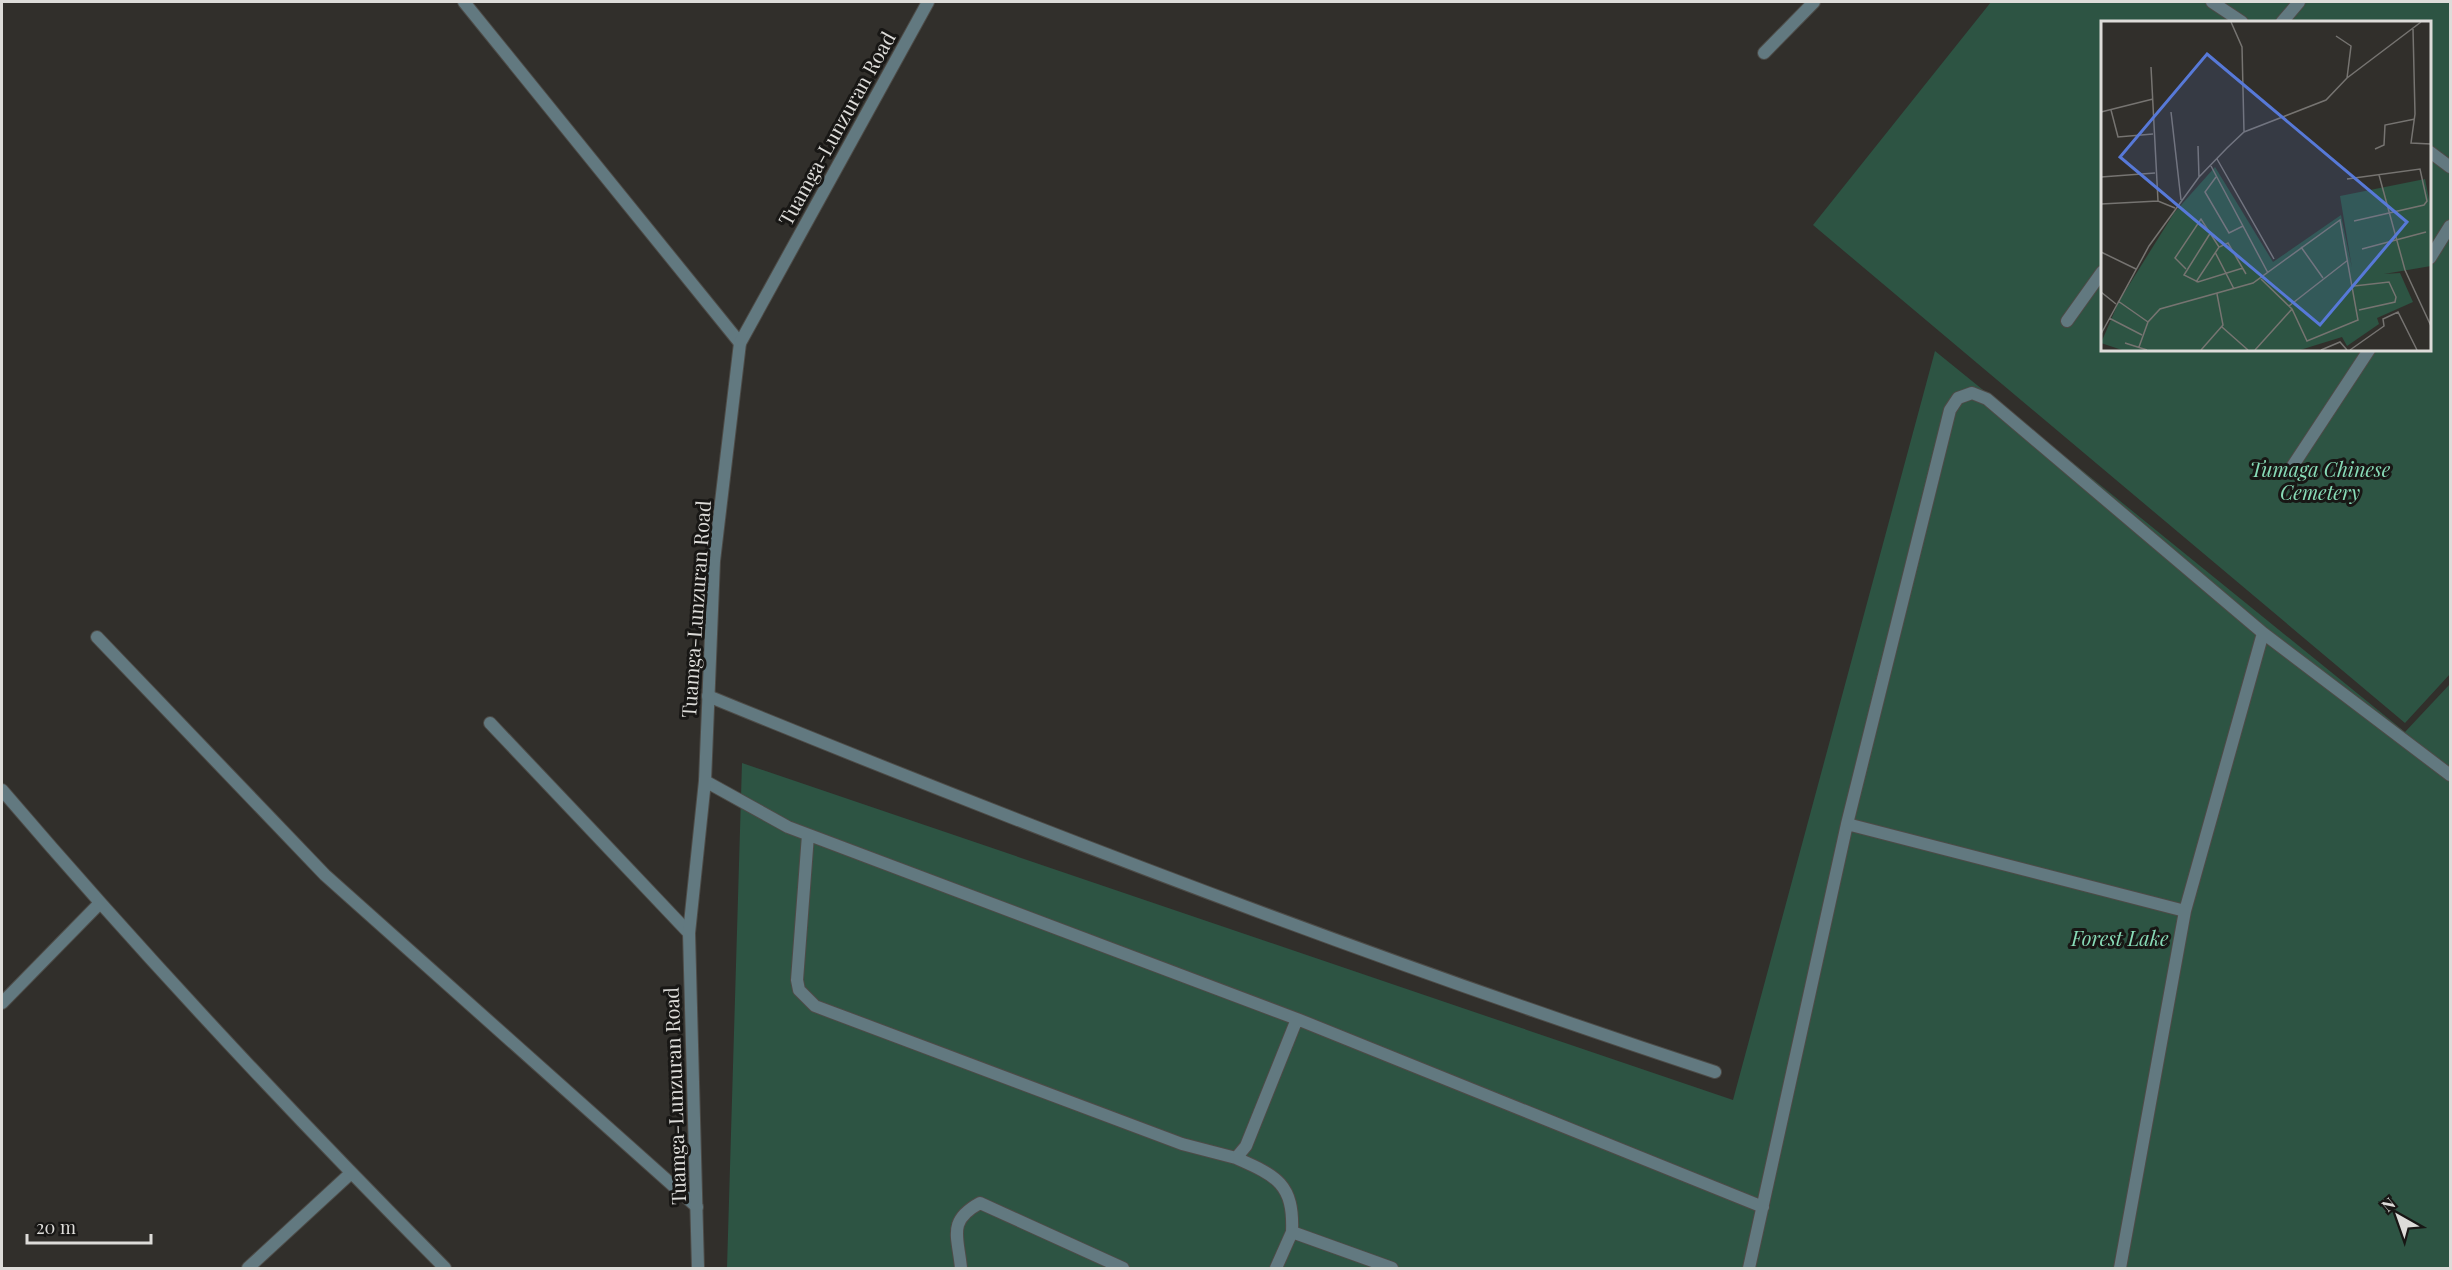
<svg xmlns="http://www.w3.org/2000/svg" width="2452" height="1270" viewBox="0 0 2452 1270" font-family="'Playfair Display',serif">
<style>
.green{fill:#2d5443;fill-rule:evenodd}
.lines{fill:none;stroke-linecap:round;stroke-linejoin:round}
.service-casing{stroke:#4d4b47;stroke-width:14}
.minor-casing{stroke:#4d4b47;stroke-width:14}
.tertiary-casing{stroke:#4d4b47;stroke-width:14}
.service{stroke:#627980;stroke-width:12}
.minor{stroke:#627980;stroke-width:12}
.tertiary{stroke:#627980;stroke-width:12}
.labels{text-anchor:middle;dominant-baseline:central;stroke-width:6;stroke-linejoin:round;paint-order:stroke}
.street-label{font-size:20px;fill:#dddcd9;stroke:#181715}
.park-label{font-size:20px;font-style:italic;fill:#88dbb7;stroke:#181715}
.inset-road{fill:none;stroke:#767471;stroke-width:1.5}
.view{fill:#5779d8;fill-opacity:0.15;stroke:#5779d8;stroke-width:3}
.inset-edge{fill:none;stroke:#dddcd9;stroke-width:3}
</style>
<rect width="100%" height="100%" fill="#312f2b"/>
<path class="green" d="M1991,2H2450V674L2405,723L1813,225ZM2102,22H2430V350H2102Z
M1935,351L2405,732L2450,684V1268H727L742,763L1733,1100Z"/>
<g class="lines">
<g class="service-casing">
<path id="service" d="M2212,2L2242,22
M2282,22L2299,2
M1764,53L1814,2
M2430,152L2450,167
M2430,258L2450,226
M2067,321L2102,272
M2292,467L2369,350
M708,696C1040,832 1375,960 1715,1072
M490,723L689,933
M705,781L788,827L1297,1019L1763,1207
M1847,824L2185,911
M808,835L797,980L799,990L815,1006L1182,1144L1236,1158L1246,1146L1297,1019
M1236,1158C1277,1176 1294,1184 1292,1232
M961,1268C958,1236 947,1221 980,1203L1123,1268
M1276,1268L1292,1232L1392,1268
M1749,1268L1847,824L1950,410L1958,398L1972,393L1987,399L2263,633L2450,775
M2120,1268L2185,911L2263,633"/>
</g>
<g class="minor-casing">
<path id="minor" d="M464,2L740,343
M97,637L325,875L697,1207
M2,790C143,955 292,1114 445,1268
M2,1003L99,904
M248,1268L351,1173"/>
</g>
<g class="tertiary-casing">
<path id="tertiary" d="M698,1268L689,933L705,781L714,561L740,343L928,2"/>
</g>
<use href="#service" class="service"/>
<use href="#minor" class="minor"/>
<use href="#tertiary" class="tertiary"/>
</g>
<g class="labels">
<g class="street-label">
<text transform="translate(836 128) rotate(-61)">Tuamga-Lunzuran Road</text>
<text transform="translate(695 609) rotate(-86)">Tuamga-Lunzuran Road</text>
<text transform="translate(674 1096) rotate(-92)">Tuamga-Lunzuran Road</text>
</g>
<g class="park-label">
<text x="2320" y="468">Tumaga Chinese<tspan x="2320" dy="23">Cemetery</tspan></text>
<text x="2120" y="937">Forest Lake</text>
</g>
</g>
<g transform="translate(2101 21)">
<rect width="330" height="330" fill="#312f2b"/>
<path d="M114,146L172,241L240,194L251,247L239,175L324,158L330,188V245L283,253L299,252L312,281L276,297L278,303L246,325L241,316L199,329H21L0,322L18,280L73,192Z" fill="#2d5443"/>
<path class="inset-road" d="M130,1L141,26L143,111M312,8L314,93L310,122L330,123M235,15L250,25L246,57M50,46L57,180M10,89L17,116L52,113M0,91L52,78M70,91L80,179M97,125L98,156M274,128L283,124L284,104L314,98M116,138L173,238M110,145L167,252M278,154L304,249L330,305M0,156L54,152M115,156L104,171L128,212L142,205M246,158L319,148L326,180L323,184L253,200M0,183L57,180L74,187M110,211L83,254L97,261L142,247M200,226L222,257M261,228L325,211M0,231L35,248M114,231L133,268M85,248L74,237L100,198L118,226M95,261L118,226L127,222L145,253M253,265L288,261L295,276L294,281L258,289M0,271L15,283M17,280L47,301M188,285L247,239M8,297L41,314M121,306L147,329M0,313L48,225L98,156L126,127L143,111L225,79L246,57L320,1M24,322L46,329M38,326L47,301L59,288L152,262L239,199L257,299L206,320L191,288L160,258M100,329L122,304L116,273M154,329L191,288M220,329L239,321L246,329M249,329L283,305L282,298L297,291L316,329"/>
<path class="view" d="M106,33L306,201L219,304L19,136Z"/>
<rect width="330" height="330" class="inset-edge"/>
</g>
<rect width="2452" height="1270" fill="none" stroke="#dddcd9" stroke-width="6"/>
<g transform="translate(2398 1216) rotate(320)" stroke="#181715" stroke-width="4.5" paint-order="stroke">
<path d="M0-4.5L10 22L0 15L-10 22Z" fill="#dddcd9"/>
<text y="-9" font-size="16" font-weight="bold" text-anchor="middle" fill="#dddcd9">N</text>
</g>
<path d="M27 1234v9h124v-9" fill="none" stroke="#dddcd9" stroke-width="3"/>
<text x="36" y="1234" font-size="18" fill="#dddcd9" stroke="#181715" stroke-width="4.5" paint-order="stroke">20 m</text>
</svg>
